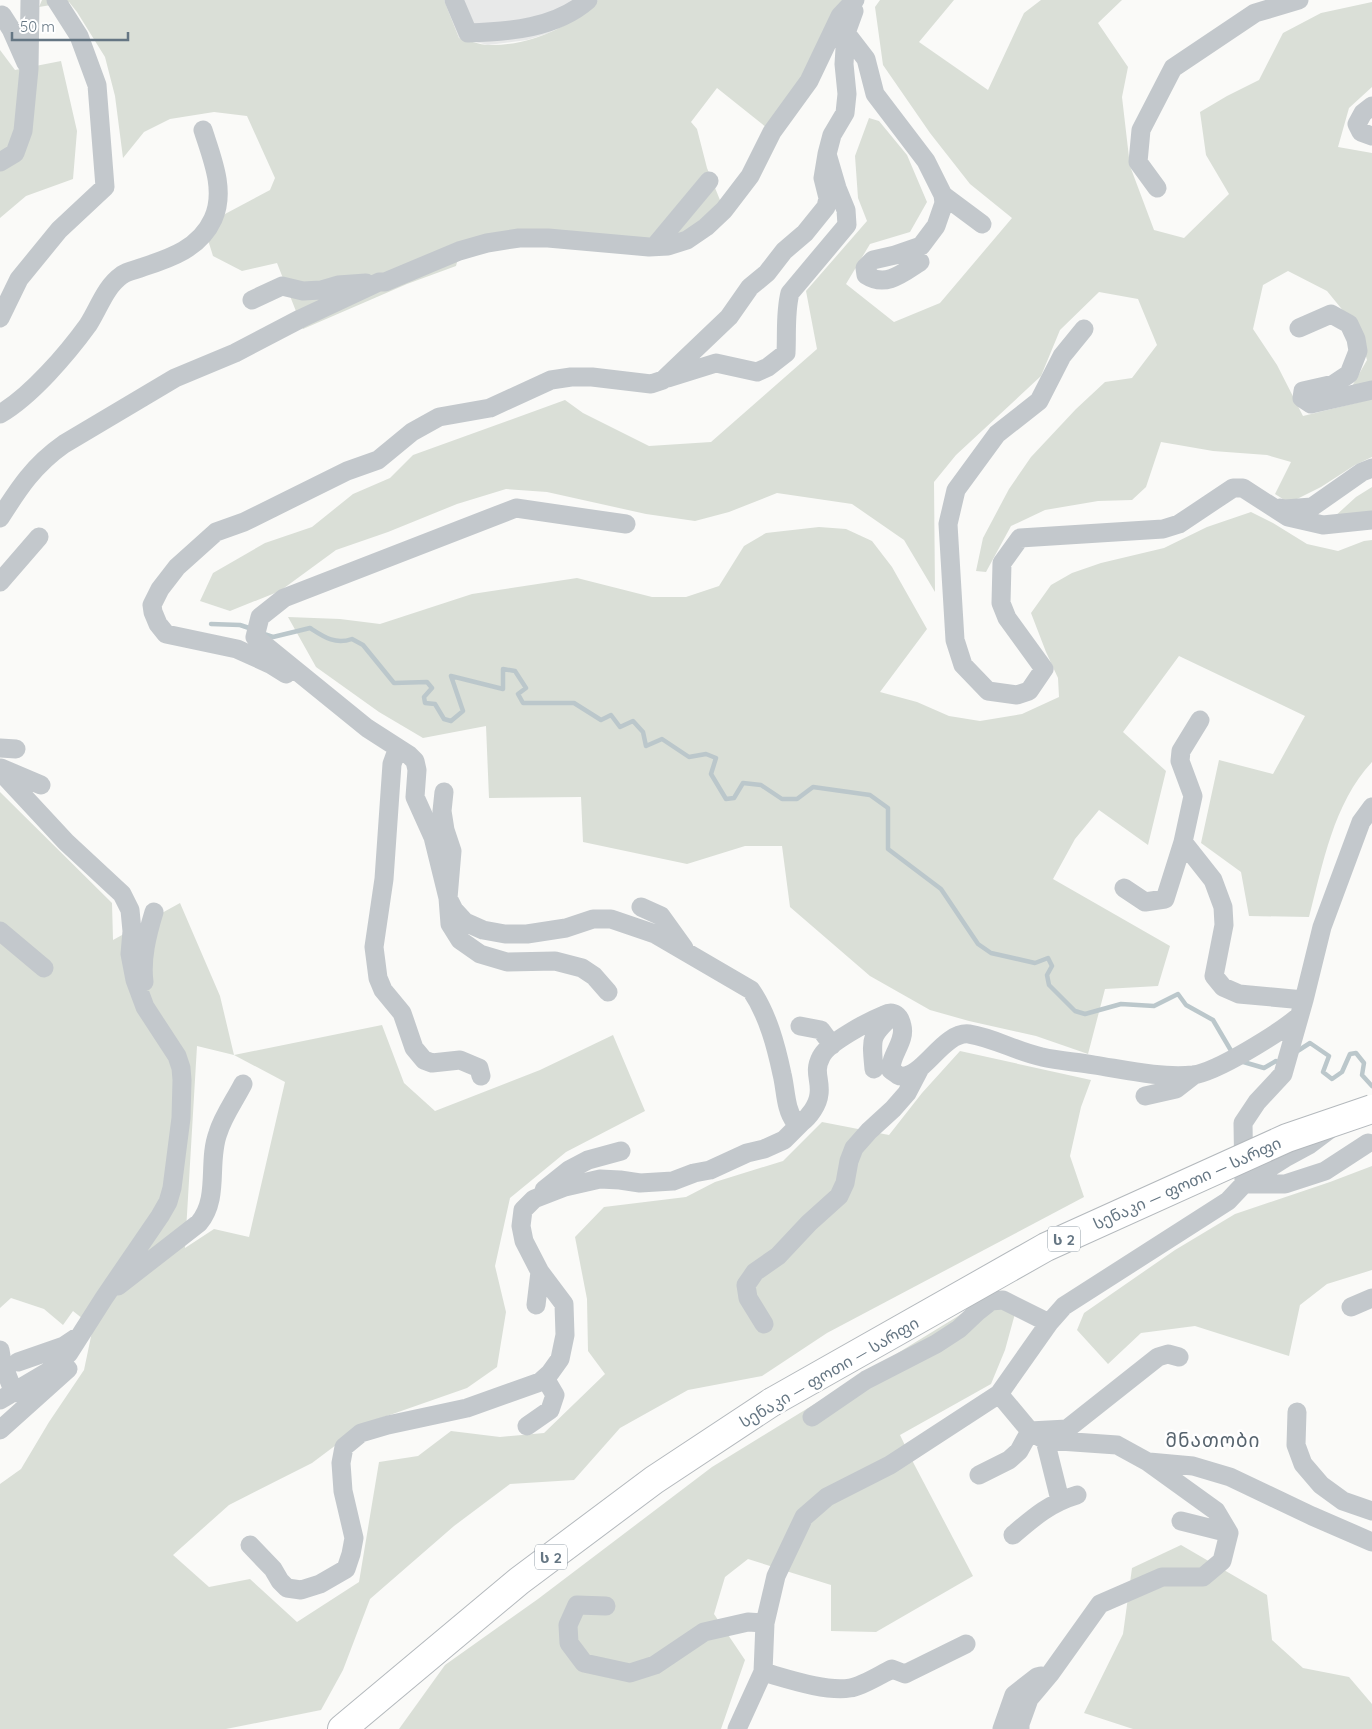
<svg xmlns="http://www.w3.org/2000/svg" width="1372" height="1729" viewBox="0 0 1372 1729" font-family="Quicksand,'Noto Sans Georgian',sans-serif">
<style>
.built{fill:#e8e9e9}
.green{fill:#dadfd7;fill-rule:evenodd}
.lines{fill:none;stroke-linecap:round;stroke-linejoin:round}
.stream{stroke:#bbc7cb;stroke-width:4.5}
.highway-casing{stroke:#b4b9bd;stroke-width:30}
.minor{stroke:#c3c8cc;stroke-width:19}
.highway{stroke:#fff;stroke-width:28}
.highway-bridge-casing{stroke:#b4b9bd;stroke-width:30;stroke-linecap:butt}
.highway-bridge{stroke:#fff;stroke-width:28}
.labels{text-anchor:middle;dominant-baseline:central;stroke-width:5;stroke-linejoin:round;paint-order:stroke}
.shield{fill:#fff;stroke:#939fa8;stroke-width:1}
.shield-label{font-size:15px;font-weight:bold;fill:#657683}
.street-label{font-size:16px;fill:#657683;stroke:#fff}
.quarter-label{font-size:19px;letter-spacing:1px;fill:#57646e;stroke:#fff}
</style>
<rect width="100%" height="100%" fill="#fafaf8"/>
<path class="built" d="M444,0H598L585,13L549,33L527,40L488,45L459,38Z"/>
<path class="green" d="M42,0H444L459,38C468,40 479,45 489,45C528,46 570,28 598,0H855L772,132L717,88L691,122L697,129L707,168L724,210L687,240L579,241L460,251L456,266L407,284L303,329L277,263L242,271L213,256L208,240L225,214L270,190L275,178L247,116L214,112L170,119L144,132L123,158L115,96L105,57L77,12L69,2L39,7Z
M880,0H954L919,42L988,90L1024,13L1041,0H1122L1098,23L1128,67L1122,97L1130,166L1154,230L1184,238L1229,194L1206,155L1200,112L1227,96L1259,80L1283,33L1321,13L1372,2V87L1349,108L1338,147L1372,153V381L1351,388L1367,360L1358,329L1327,291L1288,271L1263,285L1253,329L1277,365L1303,416L1372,399V457L1355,465L1321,487L1289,503L1275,494L1291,462L1267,455L1213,451L1161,442L1146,487L1132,500L1098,501L1045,510L1011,526L986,572L976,571L983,538L1009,489L1031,457L1076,409L1105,382L1132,378L1157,345L1138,299L1099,292L1060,330L1041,376L956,455L934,482L935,592L904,540L852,504L777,493L729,512L695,521L646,514L547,492L506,489L457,504L388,532L336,550L280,591L230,611L200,601L213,573L265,543L312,527L353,494L390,478L413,455L565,400L583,413L649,446L711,442L817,349L806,291L867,221L858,198L855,156L869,118L879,121L907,155L927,202L910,232L870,244L846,284L894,322L940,303L1012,218L970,184L930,133L883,65L875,7Z
M0,50L15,70L61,61L77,131L73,179L26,196L0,218Z
M1372,487V512L1333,518L1356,497Z
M1251,512L1273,523L1307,544L1338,551L1364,541L1372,540V762C1333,804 1323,864 1309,917L1249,916L1241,872L1201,843L1219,760L1273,774L1305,716L1179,656L1123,732L1166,771L1148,845L1099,810L1075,839L1053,879L1170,946L1158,986L1105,989L1088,1054L1036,1036L969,1021L930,1010L870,976L790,907L782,846H745L687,864L583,842L581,797L489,798L486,726L423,738L379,712L316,667L288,617L340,619L380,624L472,594L577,578L652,597H686L719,586L744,546L766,533L819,527L846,529L872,541L892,567L927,629L880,692L917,702L949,716L980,721L1022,714L1059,697L1058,678L1046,652L1031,613L1051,585L1072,573L1101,563L1164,548L1207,527Z
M0,792L112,903L113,940L180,903L220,996L234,1055L382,1025L404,1083L435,1111L540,1070L613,1035L645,1111L566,1152L510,1198L495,1266L506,1312L497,1367L467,1388L364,1424L312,1463L229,1505L173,1555L209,1587L250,1579L297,1622L359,1582L379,1462L418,1456L451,1431L500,1437L544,1433L605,1374L588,1351L587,1299L575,1237L604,1207L686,1197L715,1182L783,1161L822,1122L889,1135L922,1093L960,1051L1091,1080L1081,1107L1070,1156L1084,1197L827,1333L762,1376L688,1390L620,1428L574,1480L510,1484L454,1526L370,1599L343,1670L321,1710L226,1729H0V1484L21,1469L49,1422L84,1370L93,1327L73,1311L63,1325L44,1309L11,1298L0,1308ZM197,1046L234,1055L285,1082L249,1237L214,1229L185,1248Z
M1372,1166V1270L1327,1284L1300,1305L1289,1356L1195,1326L1141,1333L1108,1364L1077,1330L1084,1313L1175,1250L1235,1214L1330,1182Z
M999,1291L1019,1299L1005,1350L991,1384L900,1435L914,1464L973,1576L876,1632L831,1631V1585L748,1559L725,1577L714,1614L745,1660L721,1729H399L445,1665L538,1599L712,1467Z
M1181,1545L1267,1595L1272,1640L1303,1668L1349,1677L1372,1704V1729H1133L1084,1713L1123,1634L1132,1568Z"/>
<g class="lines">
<path class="stream" d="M211,624L240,625L252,629
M264,634L273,637L310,628C324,637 335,645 352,639L363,645L394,683L427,682L432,688L424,697L425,703L435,704L444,719L451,721L463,711L451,676L503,689V669L515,671L526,688L518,694L523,703H574L601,720L611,715L620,727L633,721L643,732L646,746L662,739L689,757L706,754L716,758L711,774L726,799L734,798L743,783L761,785L782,799H797L813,787L870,795L888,808V849L941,889L978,944L991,953L1035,963L1048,958L1052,966L1047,975L1049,985L1075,1011L1085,1014L1121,1004L1154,1006L1178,994L1186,1005L1213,1020L1233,1054
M1296,1052L1310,1043L1329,1056L1323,1072L1332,1079L1342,1072L1350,1054L1356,1053L1364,1063L1362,1075L1372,1086
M1240,1061L1264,1068L1276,1061L1282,1064"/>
<g class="highway-casing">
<path id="highway" d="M342,1729L519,1581L654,1480L772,1402"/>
</g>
<path class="minor" d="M454,0L468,33C509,32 556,28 588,0
M2,15L11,29L26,63
M846,33L866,59L875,94L926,161L943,195L944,203L936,226L921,246L895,255L873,260L865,268L866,275C886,288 903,273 920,262
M1372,106L1363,113L1357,124L1361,132L1372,136
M0,162L15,153L23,131L29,69L30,0
M1157,188L1138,162L1141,130L1173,68L1255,13L1299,0
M943,195L982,224
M654,247L709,181
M252,300L282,286L303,291L321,290L338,285L366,283
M0,318L19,279L59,230L105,187L97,85L79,36L56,0
M1299,328L1331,314L1349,324L1356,339L1358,351L1349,374L1334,384L1303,391L1302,398L1311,404L1372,390
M1084,329L1062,356L1039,401L997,434L956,490L948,524L955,640L963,665L988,691L1017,695L1029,691L1044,669L1007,618L1001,603L1002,563L1020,538L1163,529L1179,524L1233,488H1243L1288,517L1323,525L1372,520
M668,378L716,363L757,372L768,367L786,353C787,333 785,312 790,293L847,225L846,210L837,188L827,154L832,135L845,113L847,94L844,64L846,33L854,11
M0,414C31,396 67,354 88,325C99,308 105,287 122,275C128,271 136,270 143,267C171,258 200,248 213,219C226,191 212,158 203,130
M1280,508L1285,509L1312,507L1362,472L1372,468
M0,518C19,488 34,465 64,444L175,378L235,353L300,319L379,282H385L459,251L487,243L519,238H548L649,247L668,246L687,240L706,227L724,210L750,176L772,132L809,81L840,16L855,0
M626,524L516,508L284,598L260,617L255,637L367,728L409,755L415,761L417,770L415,797L433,837L448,898L454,910L465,922L483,930L505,934H527L566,928L593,919H611L655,934L751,990C768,1015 776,1046 782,1074C786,1090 785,1109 795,1122L801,1123C809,1117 818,1105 819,1094C821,1080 813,1072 821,1057C827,1043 869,1021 884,1015C894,1010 900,1016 902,1026C906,1041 890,1055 891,1070C894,1072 897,1075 900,1076C922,1080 943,1031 969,1034C995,1038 1017,1052 1042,1057C1059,1061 1077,1062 1094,1065C1126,1070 1160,1078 1193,1075C1217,1072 1279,1033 1298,1017
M0,582L39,537
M286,674L270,664L237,649L166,634L158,624L153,612L152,605L160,589L177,567L216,532L244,522L347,471L378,460L412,432L439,417L490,408L551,380L571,377H592L651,384L663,380L729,317L750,287L767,273L784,251L805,233L826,207L828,198L823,178L827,154
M1200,720L1181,751L1180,761L1193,796L1183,842L1213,880L1223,907L1224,925L1214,976L1223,987L1239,994L1304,1000
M0,748L16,749
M402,751L396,753L392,764L384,879L374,947L378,978L383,990L402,1013L414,1048L424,1060L432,1063L460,1060L479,1068L481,1076
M1,768L41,785
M0,771L66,842L122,894L130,910L132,931L130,954L135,980L145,1007L177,1056L181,1068L182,1080L181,1118L172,1188L168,1202L160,1216L104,1298L69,1353L51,1370L0,1400
M444,792L442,811L445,830L452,851L448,898L450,924L460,940L480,954L507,962L555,961L582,968L594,976L608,992
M1124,888L1145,902L1165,899L1183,842
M641,907L661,916L684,948
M0,931L44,968
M144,982C141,959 147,935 154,912
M800,1026L821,1030L832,1045
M874,1069C871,1037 870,1036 894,1014
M1145,1096L1176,1089L1194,1075
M1244,1184L1285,1158L1309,1145L1329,1130
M1244,1184H1285L1325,1171L1368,1143
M544,1190L569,1170L588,1160L621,1151
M118,1286L199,1223C220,1198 207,1162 218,1133C223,1116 235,1100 243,1084
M536,1305L540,1272
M1351,1307L1372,1298
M764,1324L748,1298L746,1285L755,1272L778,1256L809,1223L839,1196L845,1183L849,1161L854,1148L869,1131L893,1109L907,1093L920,1068
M0,1350L2,1362L14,1393
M18,1362L64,1346L76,1338
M999,1394L1030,1431L1045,1440L1117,1445L1148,1462L1216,1511L1229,1533L1222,1561L1203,1577H1162L1100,1604L1050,1674L1029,1699L1020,1724V1729
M1297,1412L1296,1445L1303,1464L1321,1485L1343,1501L1372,1511
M812,1417L866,1380L936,1344L959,1329L977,1312L991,1301L1003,1300L1049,1323
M527,1426L550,1410L555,1395L545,1378
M0,1430L68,1369
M1045,1440L1060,1500
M1149,1462L1193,1466L1230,1477L1312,1516L1372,1542
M979,1475L1009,1460L1019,1451L1030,1431L1067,1429L1158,1357L1168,1354L1179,1357
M1181,1521L1229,1533
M1013,1535C1034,1517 1050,1503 1077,1495
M250,1545L273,1569L280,1581L287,1588L301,1590L320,1584L346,1569L351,1554L354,1538L343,1491L341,1463L344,1447L361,1433L388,1425L467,1408L540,1382L550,1373L560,1359L565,1335L564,1304L540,1272L524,1241L521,1226L523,1210L534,1199L565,1187L600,1179L620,1180L640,1183L673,1181L694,1173L710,1170L747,1153L764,1149L784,1140L801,1123
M606,1606L577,1605L568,1625L569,1643L584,1663L630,1673L655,1665L704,1632L748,1622L765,1623
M763,1672C788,1679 826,1692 850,1688C863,1686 881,1674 892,1669L905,1674L966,1644
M737,1729L763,1672L765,1623L776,1576L804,1517L827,1497L890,1465L999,1394L1049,1323L1064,1306L1228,1201L1244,1184L1243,1123L1257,1102L1283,1074L1304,1000L1322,927L1361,822L1372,807
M1002,1729L1014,1695L1037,1677L1041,1676"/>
<use href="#highway" class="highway"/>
<g class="highway-bridge-casing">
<path id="highway-bridge" d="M772,1402L1046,1247L1287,1138L1372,1109"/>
</g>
<use href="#highway-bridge" class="highway-bridge"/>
</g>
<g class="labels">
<g class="shield">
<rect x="1048" y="1226.5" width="32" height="25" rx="4"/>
<rect x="535" y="1544.5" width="32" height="25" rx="4"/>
</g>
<g class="shield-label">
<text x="1064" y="1239">ს 2</text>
<text x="551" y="1557">ს 2</text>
</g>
<g class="street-label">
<text transform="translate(1187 1183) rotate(-24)">სენაკი — ფოთი — სარფი</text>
<text transform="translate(829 1372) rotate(-30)">სენაკი — ფოთი — სარფი</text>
</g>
<g class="quarter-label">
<text x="1213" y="1440">მნათობი</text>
</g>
</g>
<path d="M12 32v8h116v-8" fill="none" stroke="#657683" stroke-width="2.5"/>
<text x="20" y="32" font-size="15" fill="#657683" stroke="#ffffff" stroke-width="4" paint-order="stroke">50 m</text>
</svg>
